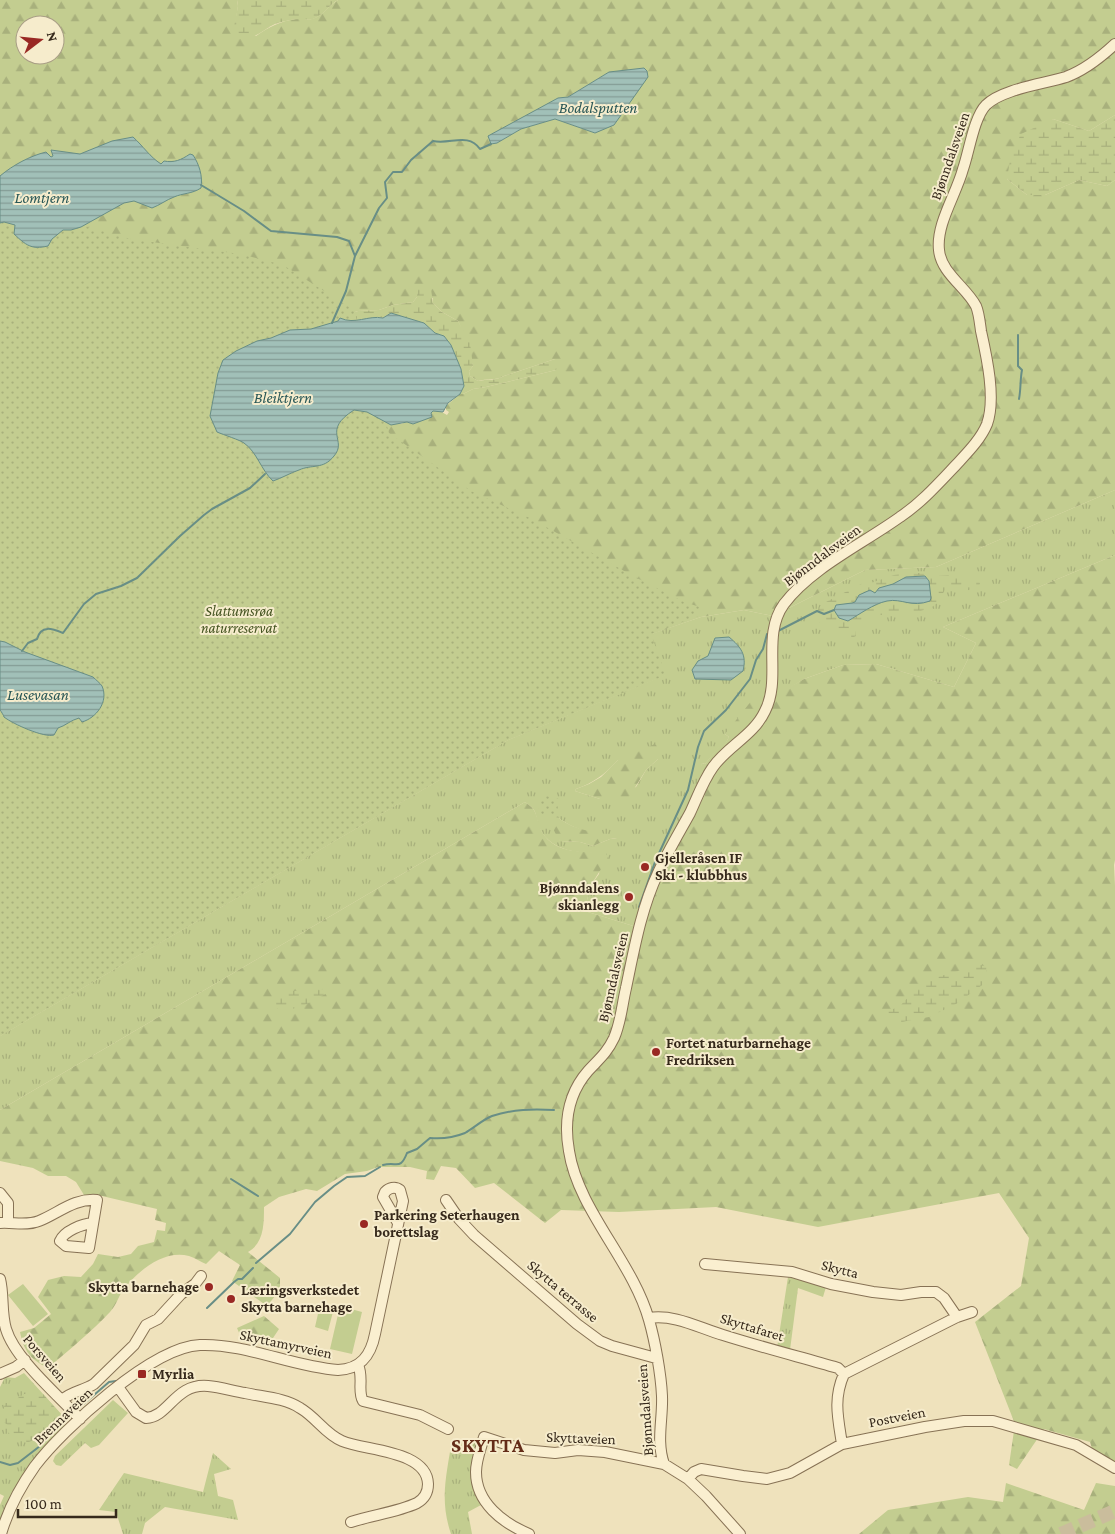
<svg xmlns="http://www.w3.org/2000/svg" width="1115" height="1534" viewBox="0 0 1115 1534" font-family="'Crimson Pro',serif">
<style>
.grass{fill:url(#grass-tufts);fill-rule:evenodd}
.forest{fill:url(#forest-firs);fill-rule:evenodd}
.wetland{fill:url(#wetland-marsh);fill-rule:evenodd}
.park{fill:url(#park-dots)}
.pitch{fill:#c3cd90}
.water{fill:url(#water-rules);stroke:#688e86}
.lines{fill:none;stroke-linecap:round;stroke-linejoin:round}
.stream{stroke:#688e86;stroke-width:2}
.highway-tunnel{stroke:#cabd9c;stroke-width:14;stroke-dasharray:14 7;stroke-linecap:butt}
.minor-casing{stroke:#877255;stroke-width:12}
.minor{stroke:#faefd0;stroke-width:10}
.poi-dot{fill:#992823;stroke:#f6eccc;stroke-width:2}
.labels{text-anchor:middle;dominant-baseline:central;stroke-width:4;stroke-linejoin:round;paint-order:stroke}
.street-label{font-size:15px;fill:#36291b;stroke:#f6eccc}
.park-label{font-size:15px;font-style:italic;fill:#445320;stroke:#f6eccc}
.poi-label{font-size:15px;font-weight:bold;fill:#36291b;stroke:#f6eccc;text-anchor:start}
.water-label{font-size:16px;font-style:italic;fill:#295756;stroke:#f6eccc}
.district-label{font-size:20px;font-weight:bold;letter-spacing:1px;fill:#642c18;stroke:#f6eccc}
</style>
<defs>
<pattern id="grass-tufts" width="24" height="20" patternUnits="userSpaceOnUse" patternTransform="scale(1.25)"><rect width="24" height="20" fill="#c3cd90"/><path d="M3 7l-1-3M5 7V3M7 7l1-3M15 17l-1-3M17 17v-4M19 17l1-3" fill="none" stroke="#a8b07c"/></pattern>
<pattern id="forest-firs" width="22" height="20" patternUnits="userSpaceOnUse" patternTransform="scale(1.25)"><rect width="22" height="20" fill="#c3cd90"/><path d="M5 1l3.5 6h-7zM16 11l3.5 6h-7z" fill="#a8b07c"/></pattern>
<pattern id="wetland-marsh" width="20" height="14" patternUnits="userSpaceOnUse" patternTransform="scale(1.25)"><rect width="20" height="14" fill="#c3cd90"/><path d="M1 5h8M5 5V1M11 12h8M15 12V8" fill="none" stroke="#a8b07c"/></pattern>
<pattern id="park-dots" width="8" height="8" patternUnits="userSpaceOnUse" patternTransform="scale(1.25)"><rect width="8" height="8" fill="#c3cd90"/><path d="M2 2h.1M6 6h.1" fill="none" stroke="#a8b07c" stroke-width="1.8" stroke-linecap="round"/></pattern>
<pattern id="water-rules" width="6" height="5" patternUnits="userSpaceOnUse" patternTransform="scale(1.25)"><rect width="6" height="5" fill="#a1c0b8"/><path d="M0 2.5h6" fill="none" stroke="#849c95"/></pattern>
</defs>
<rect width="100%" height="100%" fill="#efe2bc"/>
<path class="grass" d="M1115,490V555L943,627L976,643L954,687L876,664L843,665L804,679L765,703L725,734L729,737L723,748L720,746L705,764L702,763L699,790L705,795L672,855L676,862L643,929L588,912L585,908L591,885L599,874L602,853C579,853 552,852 540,829C537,823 537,815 534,810C532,807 528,804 525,802L0,1110V1036L508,740L665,675L651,634L701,617L744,610L773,616L865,570L936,567ZM658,759L646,770L636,787L600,799L575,791L576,789C595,782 604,775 618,760ZM555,815C572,830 595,834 617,839H610L593,846L580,842L560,841Z
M788,1277L826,1287L823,1297L798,1288L790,1350L777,1348Z
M24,1373L64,1417L65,1427C37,1458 15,1481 0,1520V1505L4,1496L0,1494V1387L5,1377L15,1378Z
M113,1400L128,1413L99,1445L91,1448L85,1443L61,1466L56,1465L53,1461L55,1456Z
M452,1439L478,1443L481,1505L468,1512L472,1534H451C439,1499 447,1474 452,1439Z
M213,1453L231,1469L214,1474L218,1496L233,1500L238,1520L165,1507L145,1523L142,1534H123L116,1512L99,1510L124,1473L203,1492Z"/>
<path class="forest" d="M0,0H237L238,6L235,26L256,36C269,27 280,21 296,19C301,18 308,20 312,19C323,16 329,5 338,0H1115V115L1089,131L1053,119L1007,179L1027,195H1045L1079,180L1107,186L1115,180V490L936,567L865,570L773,616L744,610L701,617L652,634L666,675L508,740L0,1036ZM25,25H55V55H25ZM609,72L595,133L555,119L521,129L497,143L558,98L568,97ZM417,297L433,298V303L442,312L458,321L463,332L473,366L469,371L470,376L478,381C487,378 496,381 504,376L555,359L556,370L486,387L473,389L463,394H460L446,406V410L449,412L447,415L438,410L433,411L431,413L401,424L347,415L349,314L358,311L379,310L393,305L413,302Z
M1115,555V860L1114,865L1115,886V1465L1093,1452L1090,1442L1044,1429L1017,1469L1009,1465L1015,1424L975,1322L1021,1286L1029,1238L999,1193L818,1227L716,1207L619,1212L561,1210L545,1223L494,1183L475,1188L456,1168L441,1166L434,1180L426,1179L427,1171L410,1167H378L367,1171L345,1174L317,1191L306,1189L279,1197L264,1207C264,1224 264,1243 248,1252L280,1278V1290L267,1306L232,1281L240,1265L219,1251L206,1264C201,1262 195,1258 189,1256C164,1249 138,1271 124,1289C118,1296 118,1303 110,1312C91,1332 69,1350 48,1368C30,1359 24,1351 20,1332L34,1328L51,1314L38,1297L48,1280L64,1276L81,1277L93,1264L98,1254L118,1257L131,1254L138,1246L154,1242L157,1230L165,1231L166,1223L155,1220L157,1209L102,1196L84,1195L76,1182L66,1176H48L33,1168L0,1161V1110L525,802C528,804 532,807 534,810C538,817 538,825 542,832C556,855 584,851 606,853L608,858L591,885L585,908L588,912L643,929L650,903L666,870L672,869L676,862L672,855L705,795L696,784L702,763L705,764L720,745L723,747L729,737L725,734L752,700L765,703L777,694L804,679L843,665L876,664L954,687L976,643L943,627Z
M655,744L660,748L658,759L646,770L629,797L617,802L600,799L575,791L576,789L589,784L601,777L618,760Z
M555,815C573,831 595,832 618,836L620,838L610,839L593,846L580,842L560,841C555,833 550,825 551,816Z
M264,1316L279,1329L271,1341L243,1342L237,1328Z
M1006,1483L1084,1510L1096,1483L1115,1486V1534H859L888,1510L968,1497L1003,1502Z"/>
<path class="wetland" d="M237,0H338C329,5 324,15 313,19C310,20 306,19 302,19C293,19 283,21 275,24C262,30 251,43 236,38L233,32L238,6Z
M1115,115V180L1107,186L1079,180L1045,195H1027L1007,179L1011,154L1021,134L1053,119L1089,131Z
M424,286L431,289L433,303L442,312L458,321L470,343L473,366L469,371L470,376L478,381C487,379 496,381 504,376L555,359L559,362L556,370L486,387L473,389L463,394H460L464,386L461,369L451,345L444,336L435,333L424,323L389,314L383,318L377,317L355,321L349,314L358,311L379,310L393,305L413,302L417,297V289Z
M907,573H928L937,576L953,575L977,579L980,583L979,587L965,591C960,584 954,586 946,588L938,602L932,607L918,612L907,610L885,615H876L869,617L862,625L855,629L856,636L847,640L841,633L819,622L817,611L822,604L863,583H871L894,575ZM906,577L929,581L931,598L907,604L887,601L870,608L848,621L847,603L855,602L859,595L870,590L875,593C883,586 896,583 906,577Z
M980,965L987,967L985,983L956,1004L929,1017L896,1023L882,1014L900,1006L923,981Z
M325,989L327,993C313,1002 291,1014 275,1008L274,999L279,992Z
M24,1394H43L58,1411L48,1430L42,1436L29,1442H24L15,1437L13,1438L8,1432L9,1426L1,1420L5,1403H10Z"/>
<path class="park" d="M0,198L27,209L130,239L240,254L283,265L354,310L389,433L471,491L532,519L633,576L684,602L700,607L701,615L651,634L666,675L508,740L0,1036Z
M543,795L559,799L557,812L560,818L543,815L538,811Z"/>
<path class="pitch" d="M23,1284L48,1314L33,1326L8,1295Z
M320,1305L334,1308L328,1331L315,1327Z
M340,1306L362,1312L352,1354L330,1349Z"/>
<path class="water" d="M644,68L647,71L648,77L614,125L595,133L555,119L521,129L497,143L491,144L488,136L558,98L568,97L609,72Z
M133,137C143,146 150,157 161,164L164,161C174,163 181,160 190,154L193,155C199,164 203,176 201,188C192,194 183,193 174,197C166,200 160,205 152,208L134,201L124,203L81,227L71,230H63L52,239L48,246C31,250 26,245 14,234L15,225L4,222L0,223V176C13,165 30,156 46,152L51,157L53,156L51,150L80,154L112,141Z
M391,313L424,323L435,333L444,336L451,345L461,369L464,386L460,394L448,403L443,412L433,411L431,413L432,417L413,424L407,422L391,425L367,412L354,410C321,431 348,440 334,456C323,470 312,464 299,470C290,473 282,478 273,481C261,470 257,452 244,443C240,440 224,435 217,432L210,416L218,373L223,360L236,351L257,341L271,338L290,330L311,329L338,321L340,318C355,325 368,315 383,318Z
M925,576L929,581L931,598L930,601C911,608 902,598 887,601C873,604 860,614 848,621L839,618L834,610L836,605L852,603L855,602L859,595L870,590L875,593L879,588L893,584L906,577Z
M729,637C741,647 747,655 743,671L731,680L695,679L692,670L698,661L708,656L715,638Z
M0,641L5,642L25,652L93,677C96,680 100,683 102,686C109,702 96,718 82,722L79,718C71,720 65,726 58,728L54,735C44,738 13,724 4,717C4,716 1,711 0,710Z"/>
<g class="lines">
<path class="stream" d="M201,185L244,211L271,231L337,237L349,241L355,256L346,291L332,323
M355,256L379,208L387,198L385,182L393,172H402L411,160L433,141C450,145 468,132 480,149L491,144
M1018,335V366L1022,370C1020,380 1021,389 1019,399
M778,631L817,611L824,614L834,610
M22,651L28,643L37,639C41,624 53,629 63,633L84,604L96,594L121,586L137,578L180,536L204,515L212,509L250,488L265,474
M639,907L655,862L688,790L698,747L704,731L726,710L750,679L756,660L763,649L767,634
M383,1165C397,1161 400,1171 407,1153L417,1149L430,1138C441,1139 455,1137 465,1133C474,1128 482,1120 492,1116C513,1109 533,1109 554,1110
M231,1179L258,1196
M256,1263L290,1234L315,1202L334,1186L347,1177L365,1176L380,1167
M207,1308L234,1282L238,1279H242L253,1268
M79,1408L109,1382L116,1381
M0,1462L10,1465L18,1463L40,1446L64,1420"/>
<path class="highway-tunnel" d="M1061,1534L1115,1511"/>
<g class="minor-casing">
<path id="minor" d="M0,1193L8,1203V1222
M446,1200L459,1219L474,1235L577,1324L600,1341L612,1346L656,1358
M0,1223C13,1222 27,1226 39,1221C59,1213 74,1198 97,1200L89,1248L66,1246L60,1241C64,1231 82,1224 93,1223
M705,1264L792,1272L831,1284L873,1292L901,1295L921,1292H936L944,1298L957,1317
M0,1279C4,1295 1,1312 6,1329C15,1359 58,1395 80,1419
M649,1318C675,1314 699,1328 723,1335C761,1347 800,1357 838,1368L844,1374
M358,1365C364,1378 357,1391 363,1401L420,1415L448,1429
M0,1374L16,1367L25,1360
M118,1387L136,1412L146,1418C169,1417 175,1383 208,1386C220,1387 233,1391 245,1393C263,1397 285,1398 300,1408C316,1417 325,1434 342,1441C365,1451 427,1450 428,1484C428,1493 424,1499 417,1503C398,1512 372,1515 351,1522
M62,1400C72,1391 83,1391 94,1384L134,1345L146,1325L158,1319L181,1294L195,1284L201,1276
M842,1444C838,1418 833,1399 844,1374L957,1317L972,1312
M664,1464C656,1441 663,1419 662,1396C661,1374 655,1341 649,1320C633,1262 578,1210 569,1151C564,1123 568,1094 588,1071C598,1060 607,1053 614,1038C621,1022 622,1005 626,988C634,950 641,909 658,873C667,853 679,833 690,813C697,798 703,781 713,767C728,746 754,735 765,711C782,678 761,636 784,604C811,568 864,543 900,517C921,503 938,484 956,465C967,453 981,439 987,424C996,399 987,358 981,331C980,324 979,313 976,306C966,287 941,273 939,250C936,224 956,195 963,169C969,152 974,117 986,105C1002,89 1044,84 1066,77C1085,70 1100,58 1115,44
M688,1479L694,1472L701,1469L743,1476L767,1479L790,1473L842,1444L925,1427L964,1421H993L1076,1445L1115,1468
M1,1534C8,1510 20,1487 35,1466C63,1429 152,1347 200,1345C245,1343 293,1367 338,1370C361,1369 371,1355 375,1334L403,1201L400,1190C395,1186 389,1188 385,1192L383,1197L398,1223
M529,1534C503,1523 476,1503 476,1472C476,1460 481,1448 484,1437L524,1450L555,1453L578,1450L605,1452L664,1464L688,1479L706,1496L740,1534"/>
</g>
<use href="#minor" class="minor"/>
</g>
<g class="poi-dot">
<circle cx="645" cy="867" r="5"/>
<circle cx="629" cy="897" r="5"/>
<circle cx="656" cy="1052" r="5"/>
<circle cx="364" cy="1224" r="5"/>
<circle cx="209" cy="1287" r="5"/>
<circle cx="231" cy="1299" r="5"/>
<rect x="137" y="1369" width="10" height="10" rx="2.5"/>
</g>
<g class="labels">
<g class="street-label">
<text transform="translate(950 156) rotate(-71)">Bjønndalsveien</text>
<text transform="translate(822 555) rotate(-37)">Bjønndalsveien</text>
<text transform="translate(613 977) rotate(-77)">Bjønndalsveien</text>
<text transform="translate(840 1269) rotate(14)">Skytta</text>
<text transform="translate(563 1291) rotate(40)">Skytta terrasse</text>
<text transform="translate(752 1327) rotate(17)">Skyttafaret</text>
<text transform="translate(286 1344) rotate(12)">Skyttamyrveien</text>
<text transform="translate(45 1358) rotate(49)">Porsveien</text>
<text transform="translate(645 1410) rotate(-94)">Bjønndalsveien</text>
<text transform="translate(63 1416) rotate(-44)">Brennaveien</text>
<text transform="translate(897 1417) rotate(-11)">Postveien</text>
<text transform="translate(581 1438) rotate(2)">Skyttaveien</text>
</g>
<g class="park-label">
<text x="239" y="611">Slattumsrøa<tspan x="239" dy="17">naturreservat</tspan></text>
</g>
<g class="poi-label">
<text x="655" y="858">Gjelleråsen IF<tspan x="655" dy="17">Ski - klubbhus</tspan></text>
<text x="619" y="888" text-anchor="end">Bjønndalens<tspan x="619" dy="17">skianlegg</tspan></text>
<text x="666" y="1043">Fortet naturbarnehage<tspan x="666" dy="17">Fredriksen</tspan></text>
<text x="374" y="1215">Parkering Seterhaugen<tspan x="374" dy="17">borettslag</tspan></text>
<text x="199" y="1287" text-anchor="end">Skytta barnehage</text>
<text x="241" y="1290">Læringsverkstedet<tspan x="241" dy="17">Skytta barnehage</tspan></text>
<text x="152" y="1374">Myrlia</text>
</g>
<g class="water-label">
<text x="598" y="107">Bodalsputten</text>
<text x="42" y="197">Lomtjern</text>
<text x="283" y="397">Bleiktjern</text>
<text x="38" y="694">Lusevasan</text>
</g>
<g class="district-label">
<text x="488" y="1445">SKYTTA</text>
</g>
</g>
<g transform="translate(40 40) rotate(74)"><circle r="24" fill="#f6eccc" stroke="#a99e85"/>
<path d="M0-4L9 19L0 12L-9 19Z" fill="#992823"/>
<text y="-8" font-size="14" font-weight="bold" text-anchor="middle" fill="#36291b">N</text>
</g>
<path d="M18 1509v8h98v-8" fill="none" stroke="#36291b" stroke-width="2.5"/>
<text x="25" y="1509" font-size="15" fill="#36291b" stroke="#f6eccc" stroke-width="4" paint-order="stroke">100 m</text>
</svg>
